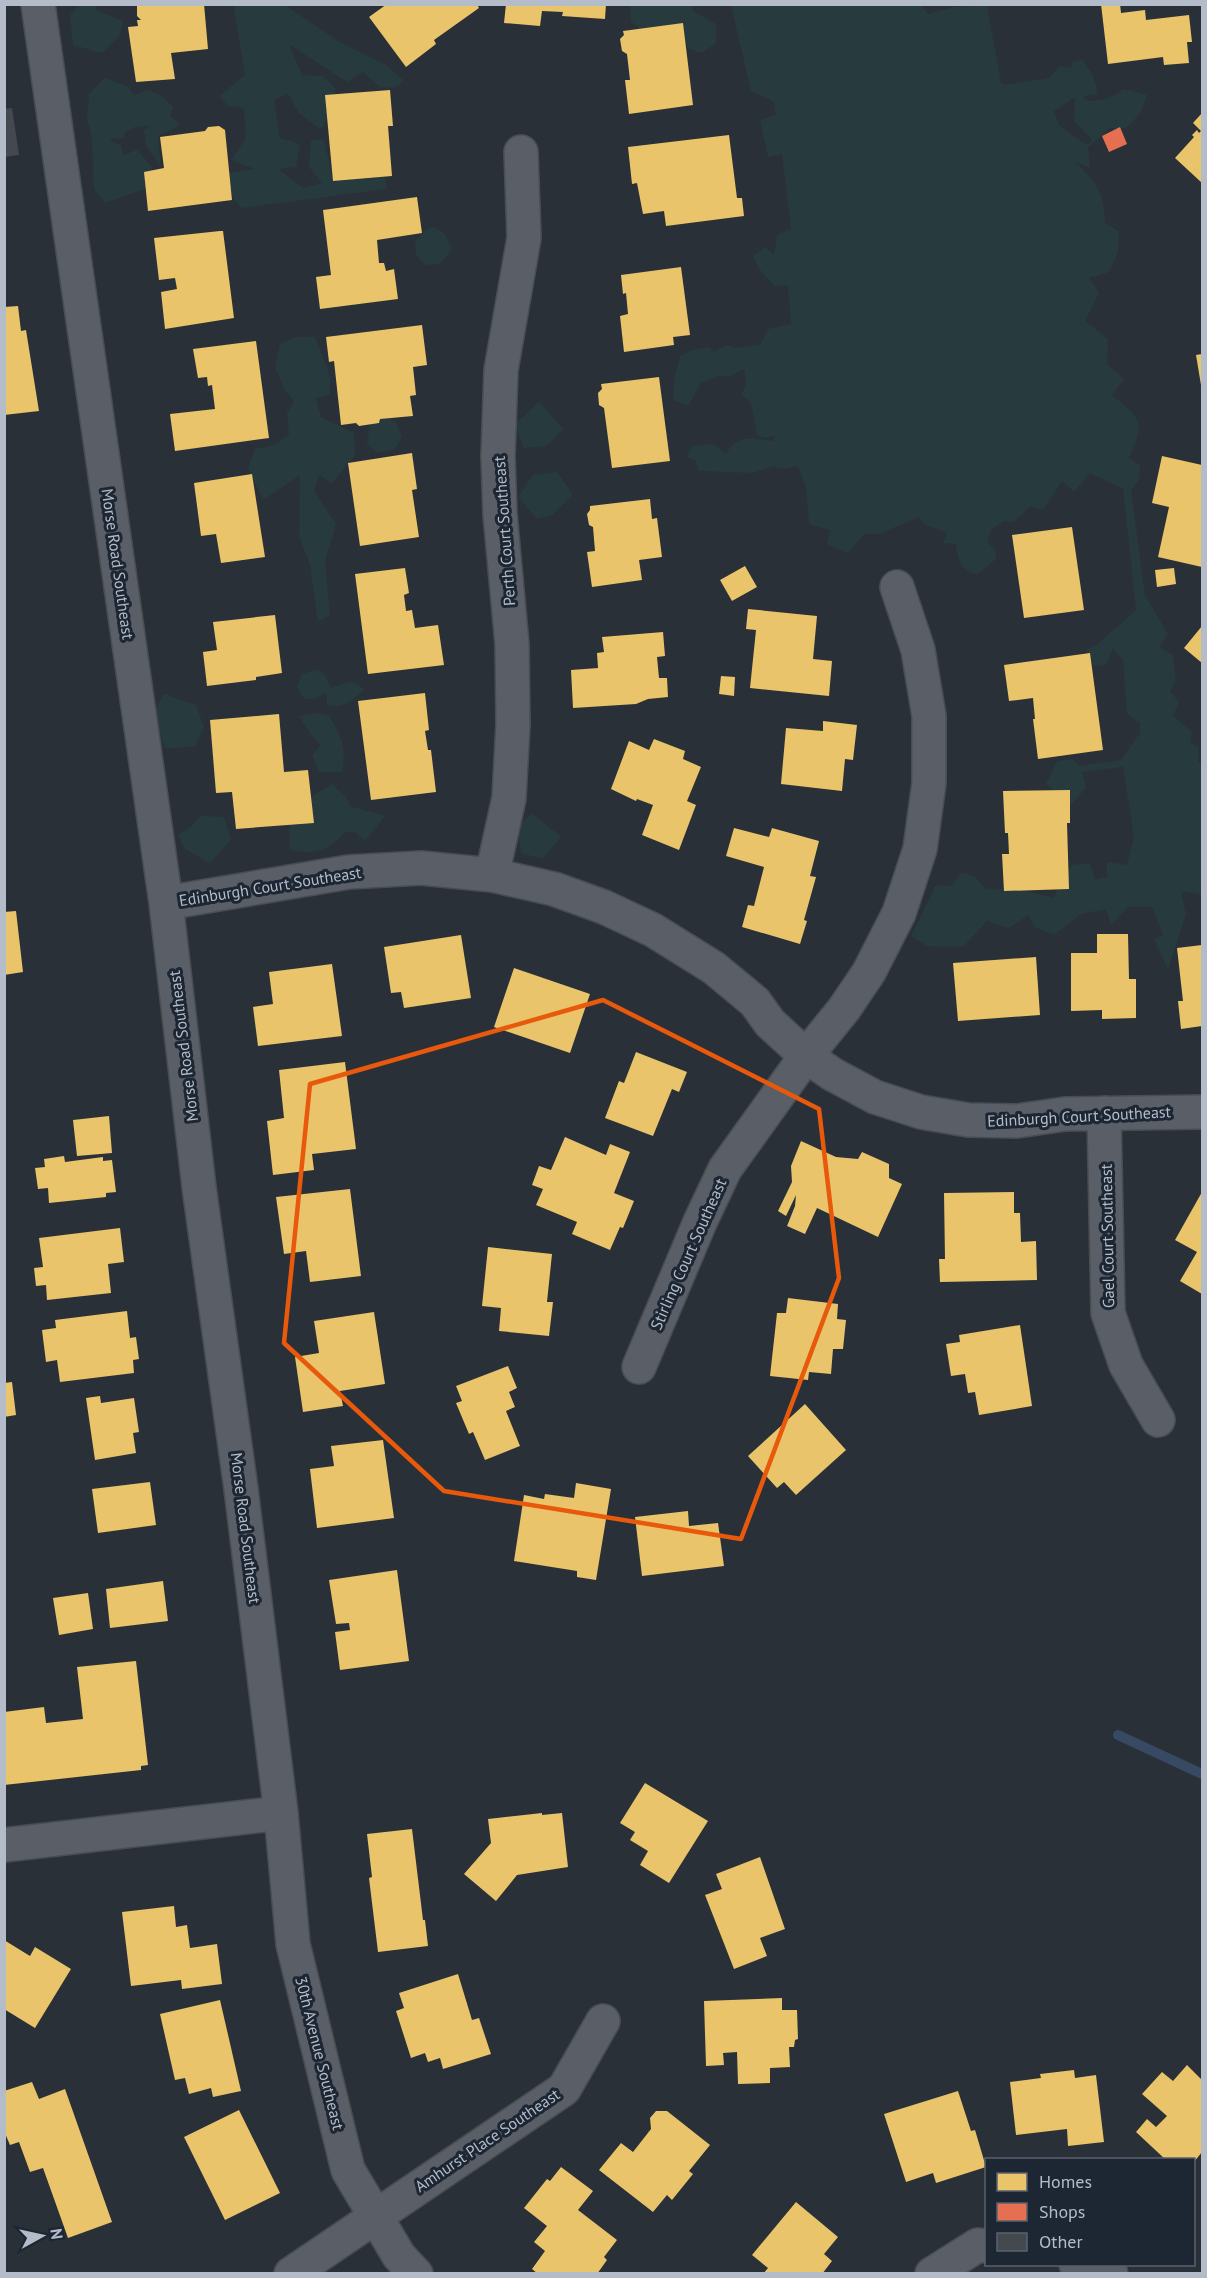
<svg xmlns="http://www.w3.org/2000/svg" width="1207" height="2278" viewBox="0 0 1207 2278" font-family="'PT Sans',sans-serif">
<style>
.green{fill:#273a3e;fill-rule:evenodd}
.homes{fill:#e9c46a}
.shops{fill:#e76f51}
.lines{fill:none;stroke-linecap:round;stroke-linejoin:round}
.stream{stroke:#384963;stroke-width:10}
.building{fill:#444950}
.minor-casing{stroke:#484c53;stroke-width:36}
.minor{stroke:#5a5e66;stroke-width:33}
.marked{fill:none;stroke:#e8590c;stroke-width:4.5;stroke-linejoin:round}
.labels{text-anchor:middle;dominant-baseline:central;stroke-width:6;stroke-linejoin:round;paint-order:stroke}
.street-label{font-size:16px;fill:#b4bcc9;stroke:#1d2633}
</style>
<rect width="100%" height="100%" fill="#2a3038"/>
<path class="green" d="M233,4L285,5L338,41L386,65L404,81L395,88L380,87L363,72L347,82L289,44L302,75L323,76L335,88V105L321,130L299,113L288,94L274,100L280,138L300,144L296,167L279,169L303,188L322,183L309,167L311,140L324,139L333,181L385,177L387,189L241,208L232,196L229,173L255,169L231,160L246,138L244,108L228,106L219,96L245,75Z
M80,5H96L97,11L123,21L120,35L102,53L73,45L70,15Z
M630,5H692L693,11L716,24V43L702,53L688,49L680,27L644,33L631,21Z
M731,5H921L928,14L954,7L987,5L1001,83L1005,85L1049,78L1060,66L1071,68L1073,61L1082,60C1091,71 1097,80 1097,94L1084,96V99C1100,104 1110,98 1124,89L1147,95L1141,112L1127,128H1110L1088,147L1090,168L1075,162C1096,182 1105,193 1105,223L1119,231L1118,252L1109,272L1089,278L1099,293L1085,321L1108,339L1107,364L1124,379L1112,395C1142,419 1145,422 1129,458L1140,465L1139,480L1131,490L1145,595L1168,634L1159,647L1173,655L1176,681L1170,691L1179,702L1173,716L1191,731V743L1199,747L1198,761L1202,764V895L1181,891L1186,914L1168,970L1154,939L1163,935L1152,907H1128L1111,925L1106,909L1081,914L1054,935L1036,928L1028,915L1009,928L987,921L963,947L927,946L911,936L936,885L951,886L961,873L974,876L986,889L1024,890L1053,898L1071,865L1090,863L1095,880L1107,877V862L1127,865L1134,837L1123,767L1082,772L1086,788L1071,805L1046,784L1057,761L1072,759L1080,766L1121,760L1140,733V723L1127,714L1123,660L1113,649L1106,665L1094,666L1086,650L1099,643L1136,610L1123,489L1090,473L1074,492L1062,481L1043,510L1031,506L1013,522L1004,521L991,530L987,542L995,549L996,559L977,575C961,569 958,562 956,544L943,543L947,533L924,524L919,517L879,534H864L848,553L827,544L830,530L809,524L806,488L798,466L780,469L774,466L752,473L699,471L695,460L687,457L692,446L713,444L726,453C739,434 751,438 773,441L775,435L765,438L757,435L751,403L742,395L746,382L744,369L728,377L720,375L701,383L688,406L673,400L674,379L680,356L692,350L709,347L714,352L726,345L735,348L760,345L768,329L791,324L788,285L774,286L760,270L753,256L765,247L774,255L777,235L791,229L782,154L768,157L760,120L776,115L774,102L751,91ZM1075,97L1074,121L1092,140L1087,145L1059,125L1054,111Z
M105,78L127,86L134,95L149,90L163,97L173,107L170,116L181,125L158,136L161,167L146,145L144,130L151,126L135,127L124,133L125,138H112L110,142L121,145L123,155L137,150L153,168L144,189L105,203L94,189L92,138L87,119L89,94Z
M434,227L445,234L452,249L440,264L425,265L416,255L415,242L426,229Z
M296,337H315L330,375V394L316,398L321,417L354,433L355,456L332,483L319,475L314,491L336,524L325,561L330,615L318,622L310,565L299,536L300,475L263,500L248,468L255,449L276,444L289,435L287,413L294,402L284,388L275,367L280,344Z
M539,402L563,429L546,446L524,448L515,424Z
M385,415L396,422L402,437L395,449L377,453L367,443L371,420Z
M557,472L573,495L552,515L537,519L518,497L533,475Z
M318,669L325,675L331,688L350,681L365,689C354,699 343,710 327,705V696L324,693L315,699H304L297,687L302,674Z
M164,694L196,705L204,727L195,747L165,748L153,713Z
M317,713L329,716C342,737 347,748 342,772H319L312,755L321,745L312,736L299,716Z
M332,784L346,797L350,806L385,816L365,841L355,832H345C329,851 314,855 290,850L289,814L315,794Z
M533,814L561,837L543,859L521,853L517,824Z
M200,816L224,817L231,840L210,863L185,849L178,835L192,826Z"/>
<path class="homes" d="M137,4H204L208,49L171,53L175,79L136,82L128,27L138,26L137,20H141L137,16Z
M387,4H477L479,8L434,40L436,44L406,67L369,17Z
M506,4H606L605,19L562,16L563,12L542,11L540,26L504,23Z
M1101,4H1120L1121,13L1145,10L1146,20L1189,15L1192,42H1187L1189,63L1164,65L1163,57L1108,64Z
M683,23L693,105L629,114L625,80H630L627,54L622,51L620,39L624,35L623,31Z
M390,90L393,126H388L392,176L333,181L325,95Z
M1202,113V183L1175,158L1194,137L1192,135L1197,130L1199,133L1201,131L1193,123Z
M219,126L225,130L232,200L148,211L144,172L164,168L160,137L205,131L208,127Z
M729,135L737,198H742L744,216L666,226L664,211L643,214L637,183L632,184L628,147Z
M417,197L422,233L377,240L379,263H384L386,271L394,269L398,299L320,309L316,277L331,275L323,210Z
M220,231H223L234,318L165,329L161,292L177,289L175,278L159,280L154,238Z
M681,267L690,335L673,337L674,345L624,352L620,316L628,314L626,293L623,294L621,275Z
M18,306L21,331L26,330L39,411L4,415V307Z
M422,325L427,365L413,367L416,395L410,396L413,416L380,419L379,423L359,426L356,423L341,425L334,361L329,362L326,337Z
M256,341L269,438L175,451L170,414L215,409L212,385L208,386L207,377L198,378L193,349Z
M1202,354V385H1201L1196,355Z
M659,377L670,461L612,468L604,408L599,405L598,393L602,389L601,384Z
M412,453L417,489L412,490L419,537L360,546L348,463Z
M1162,456L1202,465V567L1158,557L1169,507L1152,503Z
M252,474L265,557L221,563L216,534L201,536L194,483Z
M650,499L652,519L657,518L662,557L639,560L642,580L592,587L587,552L595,551L593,527L589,525L587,514L590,510V506Z
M1072,527L1084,610L1024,618L1012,535Z
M745,566L757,587L732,601L720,580Z
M405,568L409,593L404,595L406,611L412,610L415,628L438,625L444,665L368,674L355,574Z
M1174,568L1176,584L1157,587L1155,570Z
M748,609L817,616L813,659L832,661L829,696L750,688L756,630L746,629Z
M275,615L282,673L256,677V680L207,686L203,652L217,650L213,622Z
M1202,626V663L1184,648Z
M663,632L665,656L657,657L659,678H667L668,697L648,699L636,704L573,708L571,670L598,668L597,653L604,652L602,637Z
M1090,653L1103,750L1038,759L1033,719H1035L1033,698L1009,701L1004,665Z
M721,676L735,677L734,696L719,694Z
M425,693L429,730L425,731L428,750H431L436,792L371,800L358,701Z
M279,714L284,772L308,770L314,823L236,829L232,792L216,793L210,720Z
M823,721L857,725L853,760L845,759L842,791L781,784L786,728L823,731Z
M654,739L685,751L683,759L701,767L687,801L696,805L679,850L642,835L653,805L637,799L636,801L611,789L629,741L649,750Z
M1070,790V823H1067L1069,889L1004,891L1002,854H1009L1008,833H1005L1003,791Z
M734,828L769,837L772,828L819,841L810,876L816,877L804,920L807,921L800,944L742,927L748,905L754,906L764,867L726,856Z
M16,911L23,972L4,975V912Z
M1097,934H1128L1129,979H1136V1018L1102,1019V1010L1071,1011V953H1097Z
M461,935L471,998L404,1008L401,992L391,993L384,947Z
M1202,945V1026L1181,1029L1178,1001H1183L1177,948Z
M1036,957L1040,1015L958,1021L953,963Z
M332,964L342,1036L258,1046L253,1007L273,1004L269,972Z
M514,968L590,994L570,1053L494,1027Z
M636,1052L687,1072L679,1092L672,1089L653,1136L605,1118L619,1081L624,1083Z
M345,1062L356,1149L312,1154L314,1170L273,1175L267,1121L284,1118L279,1070Z
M109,1116L112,1153L77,1156L73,1120Z
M565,1137L606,1155L610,1144L630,1152L614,1193L634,1201L623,1228L620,1227L610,1250L572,1234L577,1222L536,1205L543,1189L532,1185L539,1166L551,1170Z
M801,1141L836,1157L858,1159L862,1152L889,1164V1178L902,1184L878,1237L817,1208L805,1234L787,1226L795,1206L796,1195L786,1216L778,1211L792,1182L791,1166Z
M64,1156L65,1162L103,1157V1161L112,1160L116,1192L106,1193V1197L49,1203L48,1188L38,1189L35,1168L45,1167L44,1159Z
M350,1189L361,1276L310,1282L306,1251L284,1254L276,1197Z
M1014,1192V1213H1020L1021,1242L1036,1241L1037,1280L940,1282L939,1259H945L944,1193Z
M1202,1192V1294L1180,1281L1197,1252L1175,1240Z
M120,1228L124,1262L108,1264L111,1293L47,1300L46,1285L36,1286L34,1268L43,1267L39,1238Z
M488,1247L552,1254L547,1302H553L549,1336L499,1331L501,1308L482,1306Z
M788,1298L838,1304L837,1319L846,1320L843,1349H833L831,1374L809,1372L808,1380L770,1376L777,1313H786Z
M127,1311L130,1338L136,1337L139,1359L133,1360L134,1373L60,1382L57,1360L46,1362L42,1330L56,1328L55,1320Z
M374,1312L385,1384L340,1391L343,1406L303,1412L295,1357L319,1353L314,1321Z
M1020,1325L1032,1406L979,1415L975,1392L968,1393L965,1374L951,1376L946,1344L960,1342L959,1335Z
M508,1366L517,1388L509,1392L515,1407L506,1411L520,1446L485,1460L473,1432L469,1434L456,1403L462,1401L456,1386Z
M12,1382L16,1415L4,1417V1383Z
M100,1396L101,1403L134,1398L139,1432L133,1433L136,1453L95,1460L86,1398Z
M805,1404L846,1450L796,1495L784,1482L777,1488L748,1456Z
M383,1440L394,1518L317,1528L310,1469L334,1466L331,1446Z
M150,1482L156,1525L98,1533L92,1489Z
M576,1483L611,1489L596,1580L577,1577V1571L514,1561L524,1495L544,1499L545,1494L574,1498Z
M688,1511L689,1526L718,1523L724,1566L642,1576L635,1517Z
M397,1570L409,1661L340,1670L335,1632L350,1630L349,1623L336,1624L329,1580Z
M163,1581L168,1621L110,1628L106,1589Z
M88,1593L93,1629L59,1635L53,1598Z
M136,1661L148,1765L141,1766V1770L4,1785V1712L44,1707L46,1723L83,1719L77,1667Z
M645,1783L708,1821L669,1883L640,1865L648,1851L630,1840L635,1832L620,1823Z
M542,1813V1815L562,1813L568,1867L517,1875L496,1901L464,1874L491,1843L488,1819Z
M412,1829L423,1920H425L428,1946L378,1952L369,1878L372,1877L367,1834Z
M760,1857L785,1929L760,1938L767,1956L734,1969L705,1895L722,1889L716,1874Z
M174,1906L176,1927L187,1925L190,1948L217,1944L222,1984L182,1989L181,1980L131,1986L122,1912Z
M4,1940L30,1956L35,1947L71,1969L35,2028L4,2009Z
M458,1974L472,2020L479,2018L491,2054L443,2069L440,2058L428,2062L425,2053L411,2058L396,2011L404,2008L399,1993Z
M782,1998V2010H797L798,2039L795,2040L794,2047H789L790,2067L770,2068V2083L738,2084L737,2052L723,2053L724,2065L706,2066L704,2001Z
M220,2000L241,2091L213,2097L211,2088L189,2094L185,2078L175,2080L160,2014Z
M1187,2065L1201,2079L1202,2078V2152L1194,2162V2160H1166L1136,2132L1147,2119L1156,2127L1167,2116L1142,2094L1162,2072L1173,2081Z
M1074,2070L1075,2078L1096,2075L1104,2142L1068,2146L1067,2129L1016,2135L1010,2082L1041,2078L1040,2074Z
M32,2082L39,2099L65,2089L112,2222L68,2238L43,2168L30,2172L19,2142L10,2145L4,2131V2091Z
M958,2091L971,2131L975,2130L986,2167L936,2183L933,2173L906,2182L884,2114Z
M239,2110L280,2193L225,2220L184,2137Z
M656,2111H667L710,2145L689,2171L693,2174L672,2200L667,2195L653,2212L599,2170L621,2143L633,2152L651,2129L650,2118Z
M561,2167L593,2191L578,2210L617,2240L604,2257L607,2260L597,2274H538L532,2269L545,2251L534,2242L547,2226L524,2208L547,2179L550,2181Z
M796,2202L838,2237L824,2254L832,2261L822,2274H763L768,2268L752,2255Z"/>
<path class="shops" d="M1120,127L1127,144L1109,152L1102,136Z"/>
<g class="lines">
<path class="stream" d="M1118,1735L1202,1774"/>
</g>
<path class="building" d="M12,108L19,155L4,157V109Z"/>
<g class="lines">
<g class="minor-casing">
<path id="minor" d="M38,4L166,903L199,1187L241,1489L281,1813L293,1944L348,2170L399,2256L416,2274
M492,875L509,798L513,724L512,644L500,514L498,456L501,370L524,238L521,152
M166,903L349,872L421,868L492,875L554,889L604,907L653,930L714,968L755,1002L770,1023L806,1056L832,1074L875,1097L921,1112L968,1120L1017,1121L1065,1114L1202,1112
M1104,1113L1108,1313L1126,1365L1158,1420
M639,1367L700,1222L725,1169L806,1056L844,1009L869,972L899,913L920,849L929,783V716L918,650L897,587
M4,1845L281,1813
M1076,2264L1111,2274
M291,2274L564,2089L603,2021
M932,2274L978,2245L986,2246"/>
</g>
<use href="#minor" class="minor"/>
</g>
<path class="marked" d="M603,1000L819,1109L839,1278L741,1539L444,1491L284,1343L310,1084Z"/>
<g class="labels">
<g class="street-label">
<text transform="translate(504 531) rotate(-94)">Perth Court Southeast</text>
<text transform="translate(118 564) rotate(82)">Morse Road Southeast</text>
<text transform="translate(270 886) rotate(-9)">Edinburgh Court Southeast</text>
<text transform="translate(183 1046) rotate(-97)">Morse Road Southeast</text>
<text transform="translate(1079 1116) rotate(-3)">Edinburgh Court Southeast</text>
<text transform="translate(1107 1236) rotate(-91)">Gael Court Southeast</text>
<text transform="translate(688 1254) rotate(-66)">Stirling Court Southeast</text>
<text transform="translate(246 1528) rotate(83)">Morse Road Southeast</text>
<text transform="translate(320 2053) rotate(76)">30th Avenue Southeast</text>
<text transform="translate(487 2140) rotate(-34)">Amhurst Place Southeast</text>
</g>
</g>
<rect width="1207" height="2278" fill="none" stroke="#b4bcc9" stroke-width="12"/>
<rect x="985" y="2158" width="210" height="108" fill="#1d2633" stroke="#59626f" stroke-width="1.5"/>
<rect x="997" y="2173" width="30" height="18" fill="#e9c46a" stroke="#59626f" stroke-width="1.5"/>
<text x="1039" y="2188" font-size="18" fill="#b4bcc9">Homes</text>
<rect x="997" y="2203" width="30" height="18" fill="#e76f51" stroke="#59626f" stroke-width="1.5"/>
<text x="1039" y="2218" font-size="18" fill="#b4bcc9">Shops</text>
<rect x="997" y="2233" width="30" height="18" fill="#444950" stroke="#59626f" stroke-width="1.5"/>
<text x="1039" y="2248" font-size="18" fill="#b4bcc9">Other</text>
<g transform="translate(42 2236) rotate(82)" stroke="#1d2633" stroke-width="4.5" paint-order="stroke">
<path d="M0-4.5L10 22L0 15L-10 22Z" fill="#b4bcc9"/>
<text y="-9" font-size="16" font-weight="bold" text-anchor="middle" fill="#b4bcc9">N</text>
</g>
</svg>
